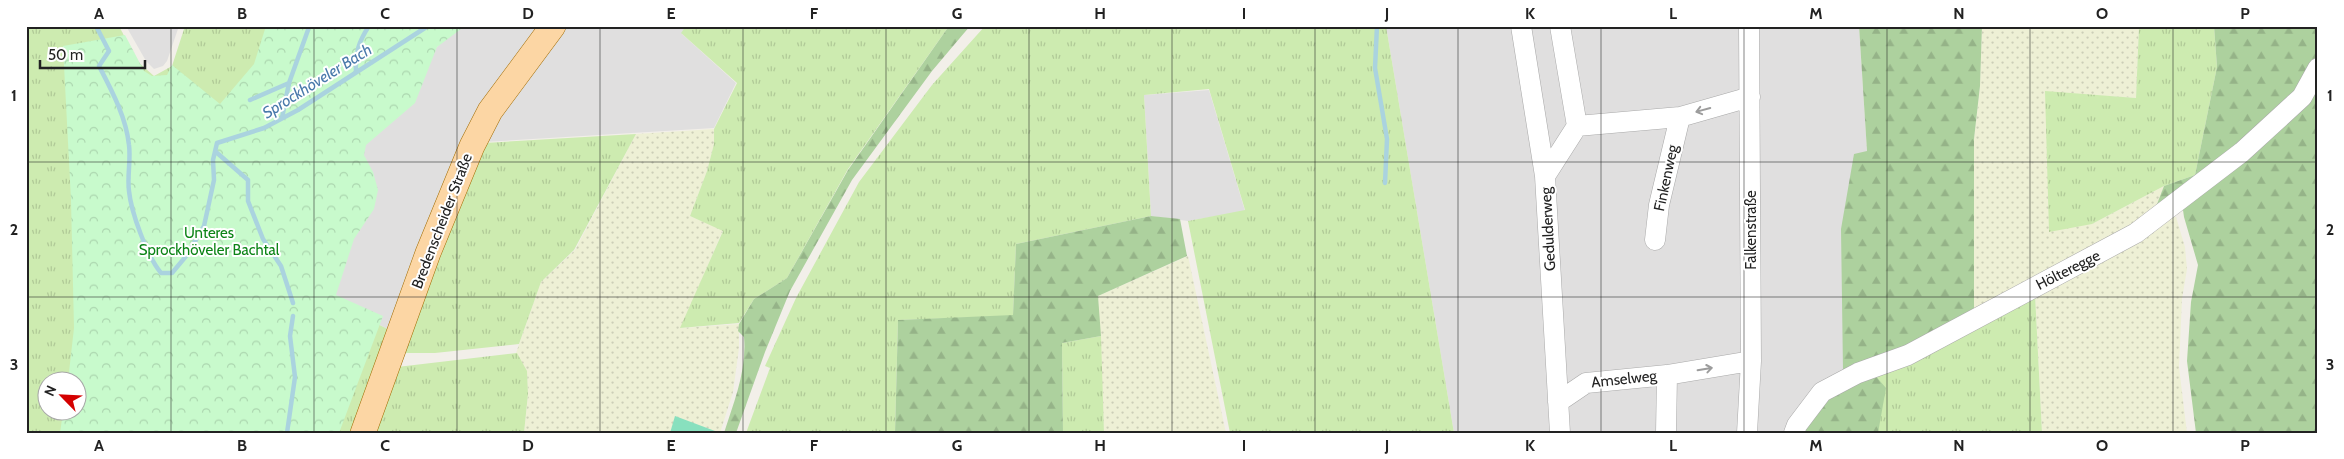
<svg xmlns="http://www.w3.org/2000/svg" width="2344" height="459" viewBox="0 0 2344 459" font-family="Cabin,sans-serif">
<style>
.residential{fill:#e0dfdf}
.farmland{fill:url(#farmland-dots)}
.grass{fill:url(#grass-tufts);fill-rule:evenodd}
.forest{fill:url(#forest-firs)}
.park{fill:url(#park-crowns)}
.pitch{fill:#88e0be}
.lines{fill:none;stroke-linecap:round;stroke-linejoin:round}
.stream{stroke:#aad3df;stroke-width:4.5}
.minor-casing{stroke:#a9a9a9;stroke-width:21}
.major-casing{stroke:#a06b00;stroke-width:26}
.minor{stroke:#fff;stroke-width:20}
.major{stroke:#fcd6a4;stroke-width:25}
.oneway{stroke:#9c9c9c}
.grid{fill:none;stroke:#222;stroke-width:1;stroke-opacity:0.55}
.labels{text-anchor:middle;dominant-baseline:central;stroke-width:4;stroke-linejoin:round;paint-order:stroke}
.street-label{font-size:15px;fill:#222;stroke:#fff}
.park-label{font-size:15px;fill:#0c8416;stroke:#fff}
.water-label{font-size:16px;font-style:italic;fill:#4a7aab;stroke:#fff}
.neatline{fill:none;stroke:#222;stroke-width:2}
.grid-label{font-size:16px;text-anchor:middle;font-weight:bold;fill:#222}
</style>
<defs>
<pattern id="farmland-dots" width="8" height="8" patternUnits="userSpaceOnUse" patternTransform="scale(1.25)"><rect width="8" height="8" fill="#eef0d5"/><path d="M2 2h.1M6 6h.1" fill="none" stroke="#ccceb7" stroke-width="1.8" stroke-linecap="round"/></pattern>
<pattern id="grass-tufts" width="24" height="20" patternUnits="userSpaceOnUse" patternTransform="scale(1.25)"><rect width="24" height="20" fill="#cdebb0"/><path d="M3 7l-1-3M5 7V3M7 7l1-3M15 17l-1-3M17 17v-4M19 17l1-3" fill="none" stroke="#b0c997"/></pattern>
<pattern id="forest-firs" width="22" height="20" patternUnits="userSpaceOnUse" patternTransform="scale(1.25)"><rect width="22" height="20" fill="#add19e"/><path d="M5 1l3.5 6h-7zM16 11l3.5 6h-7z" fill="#95b388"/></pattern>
<pattern id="park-crowns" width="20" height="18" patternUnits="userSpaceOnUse" patternTransform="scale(1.25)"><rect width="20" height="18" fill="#c8facc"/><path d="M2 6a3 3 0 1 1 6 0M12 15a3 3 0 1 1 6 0" fill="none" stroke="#acd6af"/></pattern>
</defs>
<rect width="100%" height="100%" fill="#f2efe9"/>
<path class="residential" d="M126,26H179L167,61L163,66L154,69L146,61Z
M457,26H541L390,330L316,295L351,157L419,66Z
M564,26H686L682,34L736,83L714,128L484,142L505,105Z
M1386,26H1514L1535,155L1553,433H1454Z
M1526,26H1556L1573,125L1547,164Z
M1567,26H1744L1746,92L1716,103L1578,124Z
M1755,26H1859L1867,151L1843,371L1789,433H1752Z
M1209,90L1245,211L1188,221L1151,216L1144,95Z
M1747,101L1748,358L1561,395L1551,177L1578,129L1682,119Z
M1748,365L1742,433H1670V377Z
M1663,378V433H1563V403L1588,385Z"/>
<path class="farmland" d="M1982,26H2139L2136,98L2045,92L2092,224L2164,186L2152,217L1974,313V139L1980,86Z
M714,129V144L707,171L690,216L723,230L681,328L739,324V348L733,392L720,433H524L528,395L527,372L516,353L541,282L575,250L636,134Z
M2170,216L2176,217L2185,247L2187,269L2182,299L2179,367L2187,433H2042L2035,294Z
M1188,256L1226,433H1104L1098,296Z"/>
<path class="grass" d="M26,26H119L137,61L154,76L172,66L185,26H457L441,41L366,133L316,295L390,330L351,433H26ZM48,382H78V412H48Z
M686,26H949L848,169L787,278L754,299L739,323L680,328L723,231L690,216L707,171L714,144V129L737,83L681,33Z
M985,26H1386L1454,433H1230L1188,221L1245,210L1209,89L1144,95L1151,216L1016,244L1013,316L898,320L895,433H746L770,368L765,366L796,298L859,182L932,85Z
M2139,26H2214L2217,67L2195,175L2164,186L2092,224L2049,232L2045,91L2136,98Z
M636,134L574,250L541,282L519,344L435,353H403L484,143Z
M2035,294L2042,433H1878L1873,373Z
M1101,336L1104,433H1063L1062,343Z
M517,353L527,371L528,394L524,433H373L397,367Z"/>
<path class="forest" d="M949,26H970L932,71L852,180L790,291L765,352L736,433H724C734,402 747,370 744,337L738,331L739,324L754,299L787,278L848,170Z
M1859,26H1982L1980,86L1974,139V313L1907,350L1843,371L1841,229L1854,154L1867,151Z
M2214,26H2318V433H2196L2187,361L2191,302L2198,265L2184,217L2182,203L2152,217L2164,186L2195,175L2217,67Z
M1151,216L1180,219L1187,256L1098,296L1101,336L1062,343L1063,433H895L898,320L1013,315L1016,244Z
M1873,373L1886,388L1878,433H1800L1830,395Z"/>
<path class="park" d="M266,26H465L437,47L415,103L366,145L364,155L373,172L378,190L374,209L354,239L336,295L383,316L339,433H60L63,412H78V382L68,381L74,328L71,200L63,46L125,35L144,71L152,76L167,75L172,65L220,104L254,64Z"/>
<path class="pitch" d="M675,416L715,431L714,433H670Z"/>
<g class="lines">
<path class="stream" d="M96,26L109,51L99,66C112,91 126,117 129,145C131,160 127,176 129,191C131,212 147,256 161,273H172L187,255L204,226L214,180L213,160L217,143L264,128L298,110L428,26
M1377,26L1375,68L1387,139L1385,183
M356,72C355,53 359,41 369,26
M250,100L289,83
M282,118L289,83L308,30
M216,152L248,180V201L263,239L281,266L293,303
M287,433L295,377L290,336L293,316"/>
<g class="minor-casing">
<path id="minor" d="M1521,26L1545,176L1560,433
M1560,26L1577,126
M1545,176L1577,126L1680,117L1750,97
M1655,240L1659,205L1680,117
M1558,402L1586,383L1667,375L1751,361
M1666,433L1667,375
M1747,433L1751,361L1749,26
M1794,433L1797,425L1822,392L1858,373L1908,355L2136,233L2242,152L2302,97L2318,68"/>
</g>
<g class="major-casing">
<path id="major" d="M363,433L428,253L472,146L490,111L553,26"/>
</g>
<use href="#minor" class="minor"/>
<use href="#major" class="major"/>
</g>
<defs><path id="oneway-shaft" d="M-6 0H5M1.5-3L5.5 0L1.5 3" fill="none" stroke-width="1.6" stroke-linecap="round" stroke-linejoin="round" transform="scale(1.25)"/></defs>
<g class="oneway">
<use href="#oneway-shaft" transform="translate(1703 110) rotate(165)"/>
<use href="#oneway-shaft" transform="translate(1705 369) rotate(-9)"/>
</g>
<path class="grid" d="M171,26V433M314,26V433M457,26V433M600,26V433M743,26V433M886,26V433M1029,26V433M1172,26V433M1315,26V433M1458,26V433M1601,26V433M1744,26V433M1887,26V433M2030,26V433M2173,26V433M26,162H2318M26,297H2318"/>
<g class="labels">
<g class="street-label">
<text transform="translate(1666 178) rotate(-78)">Finkenweg</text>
<text transform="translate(442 221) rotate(-69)">Bredenscheider Straße</text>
<text transform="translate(1548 229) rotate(-93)">Gedulderweg</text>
<text transform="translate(1751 230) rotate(-90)">Falkenstraße</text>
<text transform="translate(2068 270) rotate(-27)">Hölteregge</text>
<text transform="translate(1624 379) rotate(-6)">Amselweg</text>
</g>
<g class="park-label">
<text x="209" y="233">Unteres<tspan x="209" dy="17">Sprockhöveler Bachtal</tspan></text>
</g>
<g class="water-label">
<text transform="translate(317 81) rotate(-32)">Sprockhöveler Bach</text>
</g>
</g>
<rect width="2344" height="459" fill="none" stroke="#ffffff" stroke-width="55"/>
<g transform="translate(62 396) rotate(294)"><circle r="24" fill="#ffffff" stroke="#a7a7a7"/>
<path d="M0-4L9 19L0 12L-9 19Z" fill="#d40000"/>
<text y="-8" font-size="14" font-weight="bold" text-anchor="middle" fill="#222222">N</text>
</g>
<path d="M40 60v8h105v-8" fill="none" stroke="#222222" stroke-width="2.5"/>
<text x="48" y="60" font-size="15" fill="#222222" stroke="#ffffff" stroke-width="4" paint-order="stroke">50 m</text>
<rect x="28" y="28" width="2288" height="404" class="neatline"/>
<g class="grid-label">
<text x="99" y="19">A</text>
<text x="242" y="19">B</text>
<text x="385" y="19">C</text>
<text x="528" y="19">D</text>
<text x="671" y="19">E</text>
<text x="814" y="19">F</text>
<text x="957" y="19">G</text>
<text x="1100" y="19">H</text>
<text x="1244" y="19">I</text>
<text x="1387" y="19">J</text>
<text x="1530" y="19">K</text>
<text x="1673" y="19">L</text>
<text x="1816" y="19">M</text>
<text x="1959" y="19">N</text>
<text x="2102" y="19">O</text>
<text x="2245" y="19">P</text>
<text x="14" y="101">1</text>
<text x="2330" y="101">1</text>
<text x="14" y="235">2</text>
<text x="2330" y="235">2</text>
<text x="14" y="370">3</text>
<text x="2330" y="370">3</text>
<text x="99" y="451">A</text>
<text x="242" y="451">B</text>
<text x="385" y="451">C</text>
<text x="528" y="451">D</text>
<text x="671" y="451">E</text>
<text x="814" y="451">F</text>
<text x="957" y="451">G</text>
<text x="1100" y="451">H</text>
<text x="1244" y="451">I</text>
<text x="1387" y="451">J</text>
<text x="1530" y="451">K</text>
<text x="1673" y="451">L</text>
<text x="1816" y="451">M</text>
<text x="1959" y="451">N</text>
<text x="2102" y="451">O</text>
<text x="2245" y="451">P</text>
</g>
</svg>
